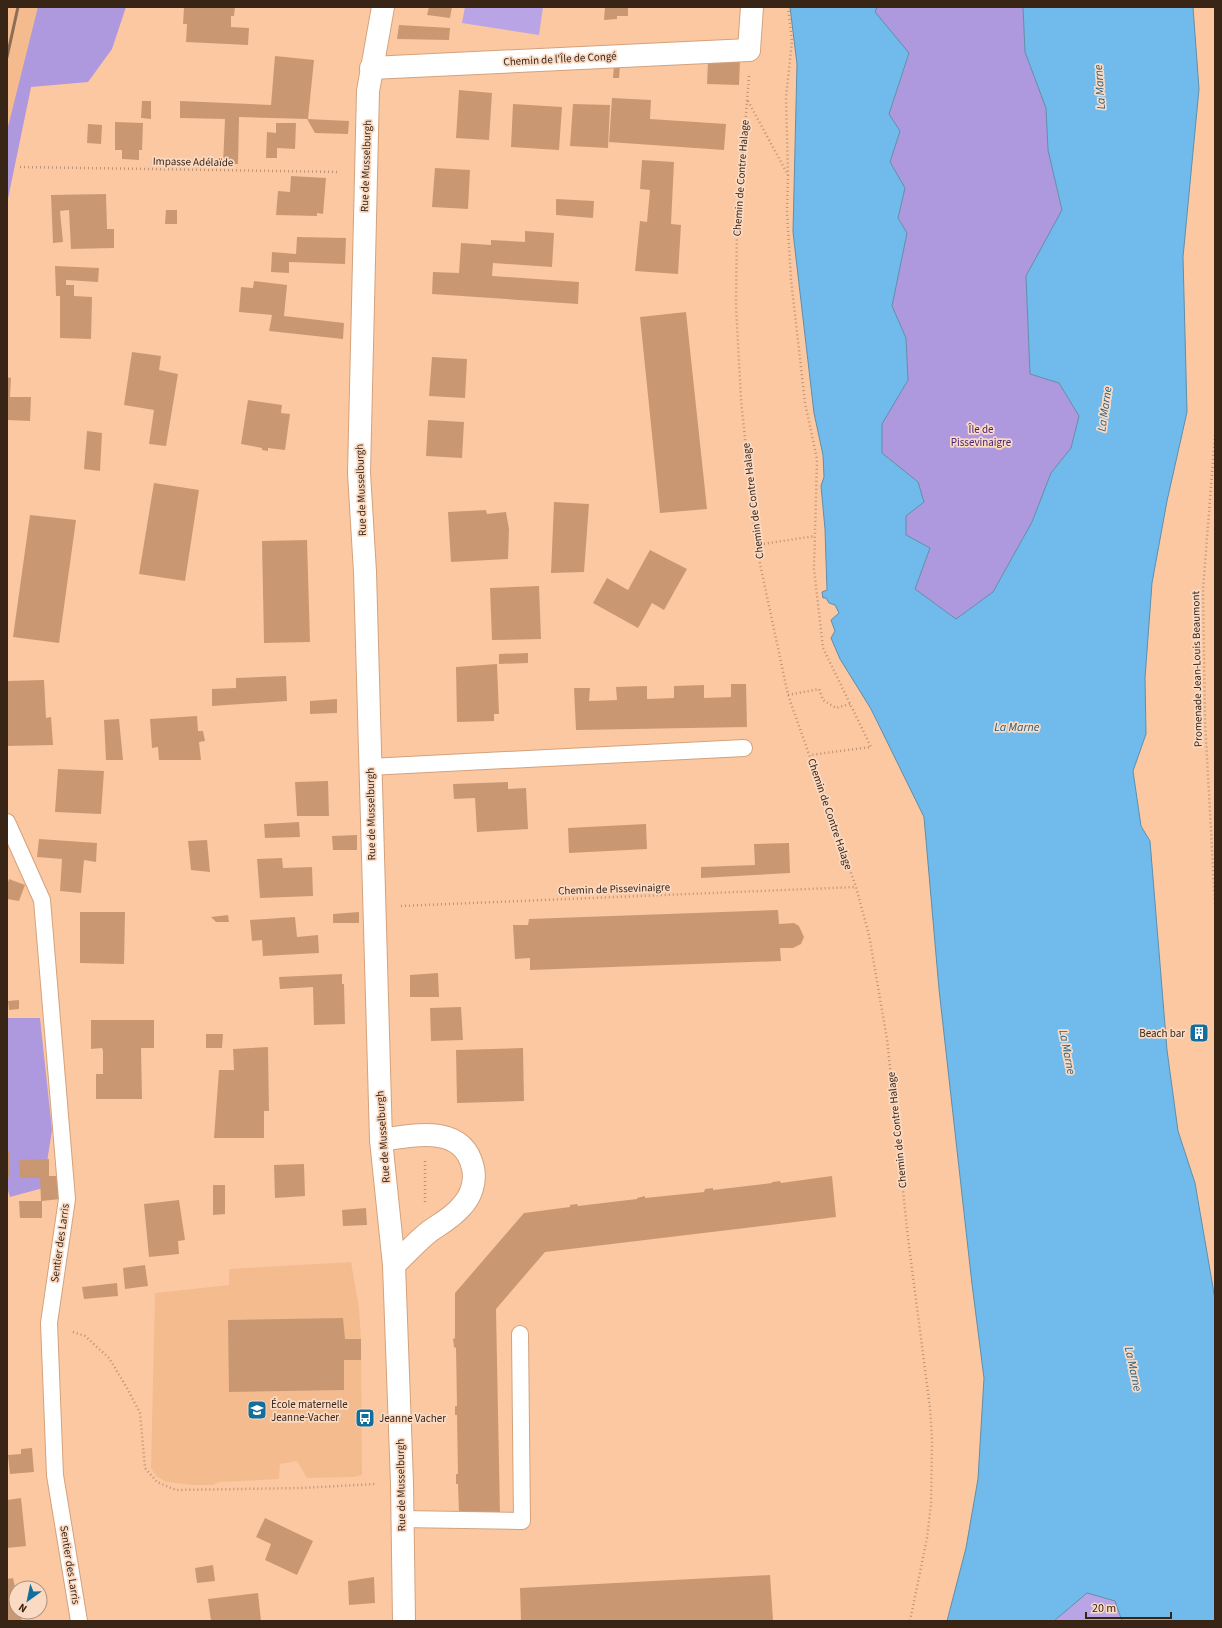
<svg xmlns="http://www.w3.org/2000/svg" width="1222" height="1628" viewBox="0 0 1222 1628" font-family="'Source Sans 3',sans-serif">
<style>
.built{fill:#f4bb8f}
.green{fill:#b9a5e6}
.forest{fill:#ae98de}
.water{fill:#70bbeb;stroke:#608eab}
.building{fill:#c99873}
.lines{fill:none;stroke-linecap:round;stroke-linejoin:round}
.service-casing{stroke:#d3a27c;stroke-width:18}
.pedestrian-casing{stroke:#d3a27c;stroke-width:24}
.minor-casing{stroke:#d3a27c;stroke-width:24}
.tertiary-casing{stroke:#d3a27c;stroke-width:24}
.path{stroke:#bb9273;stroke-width:2.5;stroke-dasharray:1 3;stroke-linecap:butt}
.service{stroke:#fff;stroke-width:16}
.pedestrian{stroke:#fff;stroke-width:22}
.minor{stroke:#fff;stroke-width:22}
.tertiary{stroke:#fff;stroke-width:22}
.rail{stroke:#8f6d54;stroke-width:3}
.labels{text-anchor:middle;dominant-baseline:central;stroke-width:3.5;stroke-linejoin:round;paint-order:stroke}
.street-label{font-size:11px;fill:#392516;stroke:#fadac3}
.park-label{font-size:11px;fill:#452374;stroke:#fadac3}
.poi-label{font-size:11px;fill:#392516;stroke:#fadac3;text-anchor:start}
.water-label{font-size:12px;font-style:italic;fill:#265e7f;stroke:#fadac3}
</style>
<rect width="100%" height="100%" fill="#fcc8a2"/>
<path class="built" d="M7,7H53L43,31L7,203Z
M351,1262L359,1308L361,1339L362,1475L354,1477L307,1478L297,1461L280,1464L279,1479L219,1482L213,1485H193L166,1482L156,1476L151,1468L155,1293L229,1285V1269Z"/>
<path class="green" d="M465,7H543L539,35L462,23Z
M1087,1593L1115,1601L1122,1621H1054Z"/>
<path class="forest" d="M38,7H126L112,49L88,82L31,87L7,203V131Z
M877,7H1023L1025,52L1046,108L1048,150L1062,211L1026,276L1030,374L1059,383L1079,416L1071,448L1051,473L1032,522L993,592L956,619L915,589L930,548L906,535V516L918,482L882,453V424L908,380L906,338L892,306L907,233L898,218L905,188L890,162L900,131L889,114L909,54L875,12Z
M7,1018H40L52,1130L43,1188L10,1197L7,1187Z"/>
<path class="water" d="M790,7H877L875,12L909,53L889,114L900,131L890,162L905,188L898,218L907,233L892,306L906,338L908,380L882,424V453L918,482L924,502L906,516V535L930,548L915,589L956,619L993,592L1032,522L1051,473L1071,448L1079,416L1059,383L1030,374L1026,276L1062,210L1048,150L1046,108L1025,52L1023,7H1193L1199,89L1183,257L1187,412L1167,501L1152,583L1145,678L1146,734L1133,771L1141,826L1150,841L1167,1050L1178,1131L1195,1183L1215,1299V1621H1122L1115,1601L1087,1593L1054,1621H947L966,1548L978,1479L984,1378L972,1284L939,989L924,817L871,709L840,659L831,638L835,631L831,620L839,613L835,605L829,603L826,598H823L822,592L827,590L825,529L821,486L824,477L823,455L814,413L793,232L797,64Z"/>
<path class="building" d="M184,7H235L234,16H231V27L249,28L248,45L186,42L187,24H183Z
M429,7H452L450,18L427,15Z
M605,7H628V16H617V19L604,20Z
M399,25L450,28L449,40L397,39Z
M275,56L314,60L308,119L239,117L238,164H223L225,119L180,118V101L271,105Z
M708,61H740L739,85L707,84Z
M620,65L619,78H613L614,66Z
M459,90L492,93L489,140L456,138Z
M612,98L651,100L650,119L726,124L724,150L609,142Z
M142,101H151V119L141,118Z
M513,104L562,107L559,150L511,147Z
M573,104L610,105L608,148L570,146Z
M307,119L349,121L348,134L315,133Z
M115,122L143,123L142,150H139V160L122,159V150H115Z
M276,123H296L295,149L277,148V158H266L267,132L276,133Z
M88,124L102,125L101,144L87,143Z
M642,160L674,162L671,224L681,225L678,274L635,271L640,221L647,222L650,190L640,189Z
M435,168L470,170L468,209L432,207Z
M291,176L326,178L323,214L317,213V216L276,215L278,191L290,192Z
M106,194L107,229H114V248L71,249L69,210L60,211L63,242L53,243L51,195Z
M556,199L594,201L593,218L556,215Z
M166,210H177V224H165Z
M525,231L554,233L552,267L493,263L492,276L579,282L578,304L432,294L433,272L459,273L461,243L491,245V240L525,242Z
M297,237L346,238L345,264L289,262V273L271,272L272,252L296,254Z
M55,266L99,268L98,282L66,280V285H74V296L92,297L91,339L60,338V296H56Z
M254,281L287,285L284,316L344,323L343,339L269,331L272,315L239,312L241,287L253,288Z
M686,312L707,509L660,513L640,317Z
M132,352L161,356L159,370L178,374L166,446L149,444L154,410L124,405Z
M432,357L467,359L465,398L429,396Z
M7,377L11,378L10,397H31L30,421L7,420Z
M248,400L282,405L281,413L290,414L285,450L268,448V451L262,450V448L241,444Z
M428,420L464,422L462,458L426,456Z
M87,431L102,433L100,471L84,469Z
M154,483L199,490L185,581L139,574Z
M554,502L589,504L584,572L551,573Z
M486,510L487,514L506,512L509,529L508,559L451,562L448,512Z
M30,515L76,520L59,643L13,637Z
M307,540L310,642L264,643L262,541Z
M650,550L687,569L664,610L652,603L638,628L593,603L607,578L628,590Z
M539,586L541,639L492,640L490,588Z
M528,653V663L499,664V654Z
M497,664L499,714H494V721L457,722L456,667Z
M286,676L287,701L212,706V689L236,688V678Z
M44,680L46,718L51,717L53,745L7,746V681Z
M731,684H746L747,727L576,730L574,688H590L589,701L617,700L616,687L647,686V699L674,698V686L704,685V698L731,697Z
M337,699V713L310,714V701Z
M197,716L198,731H203L205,741L199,742L201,760H159L158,747L152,748L150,719Z
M119,719L123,760H106L104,720Z
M58,769L104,771L101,814L55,812Z
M328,781L329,816H297L295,782Z
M508,782V789L526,788L528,829L477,832L475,798L454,799L453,784Z
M299,822L300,837L265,838L264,824Z
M646,824L647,849L569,853L568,828Z
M357,835V850H333L332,836Z
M39,839L97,843L96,862L84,860L81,893L60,891L62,859L37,857Z
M207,840L210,872L191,870L188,841Z
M789,843L790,873L701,878V867L755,865L754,844Z
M282,858L283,868L312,867L313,896L260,898L257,859Z
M9,879L25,885L19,901L7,899V885Z
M778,910L779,924L794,923L799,926L804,937L801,944L793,948H780L781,961L530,970V958L515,959L513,925H528L529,919Z
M80,912H125L124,964L80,963Z
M359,912V923H333V914Z
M228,915L229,922H216L211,917Z
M295,917L297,937L318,935L319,953L263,956L262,940L252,941L250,920Z
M438,973L439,997H410V975Z
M342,974V984H344L345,1024L314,1025L313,987L280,989L279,977Z
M19,1000V1009L9,1010L8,1001Z
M461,1007L463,1040L431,1041L430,1008Z
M91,1020H154V1048H141L142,1099H96V1074H103V1051L102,1048L91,1049Z
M1194,1026H1202L1203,1040H1195Z
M206,1034H223L222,1048H206Z
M268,1047L269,1111H264V1138H214L219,1070H234L233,1049Z
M523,1048L524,1101L457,1103L456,1050Z
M7,1152H9L10,1177H7Z
M49,1159V1176H58L60,1199L42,1201V1218H20L19,1201H41L40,1178H20L19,1160Z
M304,1164L305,1196L275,1198L274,1165Z
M832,1176L836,1217L545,1252L496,1309L500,1514H459L458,1484H456V1474H458L457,1415H455V1406H457L456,1348L454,1347L453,1339L455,1338V1293L524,1213L570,1207V1205L577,1204L578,1206L637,1199V1198L645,1196V1198L704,1192L705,1189L713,1188V1190L772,1183V1182L780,1181L781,1183Z
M213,1185H225V1214L213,1215Z
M179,1200L185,1240L178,1241L179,1254L149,1257L144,1204Z
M366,1208L367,1225L343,1226L342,1210Z
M145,1265L148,1286L125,1289L123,1268Z
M117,1283L118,1296L84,1299L82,1287Z
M343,1318L345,1339H361V1360H344V1390L229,1392L228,1320Z
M32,1448L34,1472L10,1474L8,1455L21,1454V1449Z
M21,1498L26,1546L7,1548V1500Z
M265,1518L313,1541L297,1575L265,1560L271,1544L256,1537Z
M213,1565L215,1581L197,1583L195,1568Z
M770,1575L773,1620L521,1621L520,1588Z
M374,1577L375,1603L349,1605L348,1581Z
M13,1578L16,1592V1612H20L22,1621H7V1579Z
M258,1593L261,1621H211L208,1599Z"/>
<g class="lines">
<g class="service-casing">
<path id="service" d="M369,767L744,748
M7,822L42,900L67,1199L49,1323L55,1475L79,1621
M402,1519L522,1521L520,1334"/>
</g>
<g class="pedestrian-casing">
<path id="pedestrian" d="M749,50L752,7"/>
</g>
<g class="minor-casing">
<path id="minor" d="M371,68L749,50
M381,1140C415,1135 463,1124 473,1168C476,1182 471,1197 461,1207C453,1217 440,1224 430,1231C417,1241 406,1254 394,1265"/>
</g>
<g class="tertiary-casing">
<path id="tertiary" d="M383,7L368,91L359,473L365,572L381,1140L394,1265L402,1483L404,1621"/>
</g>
<path class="path" d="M788,7L792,41L786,97L788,175
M749,76L737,229L736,305L741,400L756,545L788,695L856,887L869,935L887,1039L908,1238L930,1408L932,1440L931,1504L927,1538L910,1621
M748,101L788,175L787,212L791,279L805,403L817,459L814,569L823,648L871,747L810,755
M20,167L340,172
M1215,435L1203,590L1205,721L1215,904
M756,545L815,536
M788,695L819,689L823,700L836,708L850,704
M401,906L856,887
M425,1161V1204
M73,1332L85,1336L109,1358L127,1388L140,1413L145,1468L157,1482L176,1490L301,1488L375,1484"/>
<use href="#service" class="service"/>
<use href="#pedestrian" class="pedestrian"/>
<use href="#minor" class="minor"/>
<use href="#tertiary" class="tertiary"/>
<path class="rail" d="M7,57L18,7"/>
</g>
<defs>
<g id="building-square" transform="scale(1)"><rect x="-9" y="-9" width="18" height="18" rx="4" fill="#126e9c" stroke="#fadac3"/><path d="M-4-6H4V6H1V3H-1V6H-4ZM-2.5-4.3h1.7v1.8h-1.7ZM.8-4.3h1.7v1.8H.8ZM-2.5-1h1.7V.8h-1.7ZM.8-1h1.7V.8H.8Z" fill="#fff"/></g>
<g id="school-square" transform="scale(1)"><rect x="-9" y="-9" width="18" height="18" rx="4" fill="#126e9c" stroke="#fadac3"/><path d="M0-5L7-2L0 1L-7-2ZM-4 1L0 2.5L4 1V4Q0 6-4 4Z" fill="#fff"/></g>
<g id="bus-square" transform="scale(1)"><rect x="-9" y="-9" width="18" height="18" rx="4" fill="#126e9c" stroke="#fadac3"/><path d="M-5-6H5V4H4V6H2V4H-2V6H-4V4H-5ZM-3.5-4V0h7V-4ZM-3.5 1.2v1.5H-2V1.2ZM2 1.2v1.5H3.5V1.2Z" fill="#fff"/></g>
</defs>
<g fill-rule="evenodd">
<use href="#building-square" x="1199" y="1033"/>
<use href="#school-square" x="257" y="1410"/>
<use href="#bus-square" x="365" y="1418"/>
</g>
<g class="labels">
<g class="street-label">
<text transform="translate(560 59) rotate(-3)">Chemin de l'Île de Congé</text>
<text transform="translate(193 162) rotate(1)">Impasse Adélaïde</text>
<text transform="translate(366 166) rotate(-88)">Rue de Musselburgh</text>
<text transform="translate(741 178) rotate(-86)">Chemin de Contre Halage</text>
<text transform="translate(361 490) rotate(-92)">Rue de Musselburgh</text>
<text transform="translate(753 501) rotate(-97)">Chemin de Contre Halage</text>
<text transform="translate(1197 669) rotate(-91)">Promenade Jean-Louis Beaumont</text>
<text transform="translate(371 814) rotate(-91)">Rue de Musselburgh</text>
<text transform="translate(830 814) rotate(71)">Chemin de Contre Halage</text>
<text transform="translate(614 889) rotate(-2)">Chemin de Pissevinaigre</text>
<text transform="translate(897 1130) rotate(-96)">Chemin de Contre Halage</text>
<text transform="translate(383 1137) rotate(-94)">Rue de Musselburgh</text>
<text transform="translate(60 1243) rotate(-82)">Sentier des Larris</text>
<text transform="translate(401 1485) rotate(-91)">Rue de Musselburgh</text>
<text transform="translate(70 1565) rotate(81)">Sentier des Larris</text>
</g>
<g class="park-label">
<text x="981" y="429">Île de<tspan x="981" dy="13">Pissevinaigre</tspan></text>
</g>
<g class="poi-label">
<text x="1185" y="1033" text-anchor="end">Beach bar</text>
<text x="271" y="1404">École maternelle<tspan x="271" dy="13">Jeanne-Vacher</tspan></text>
<text x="379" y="1418">Jeanne Vacher</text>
</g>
<g class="water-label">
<text transform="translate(1100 87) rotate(-94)">La Marne</text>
<text transform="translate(1105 409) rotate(-82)">La Marne</text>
<text x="1017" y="727">La Marne</text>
<text transform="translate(1067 1052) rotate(79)">La Marne</text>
<text transform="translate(1133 1369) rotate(78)">La Marne</text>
</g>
</g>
<rect width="1222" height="1628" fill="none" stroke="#392516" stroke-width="16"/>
<g transform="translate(28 1600) rotate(213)"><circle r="19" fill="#fadac3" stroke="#ad927e"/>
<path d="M0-3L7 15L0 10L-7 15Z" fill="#126e9c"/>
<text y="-6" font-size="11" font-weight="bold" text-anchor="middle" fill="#392516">N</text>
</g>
<path d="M1086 1612v6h85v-6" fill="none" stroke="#392516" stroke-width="2"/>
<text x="1092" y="1612" font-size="12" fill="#392516" stroke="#fadac3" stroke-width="3" paint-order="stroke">20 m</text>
</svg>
